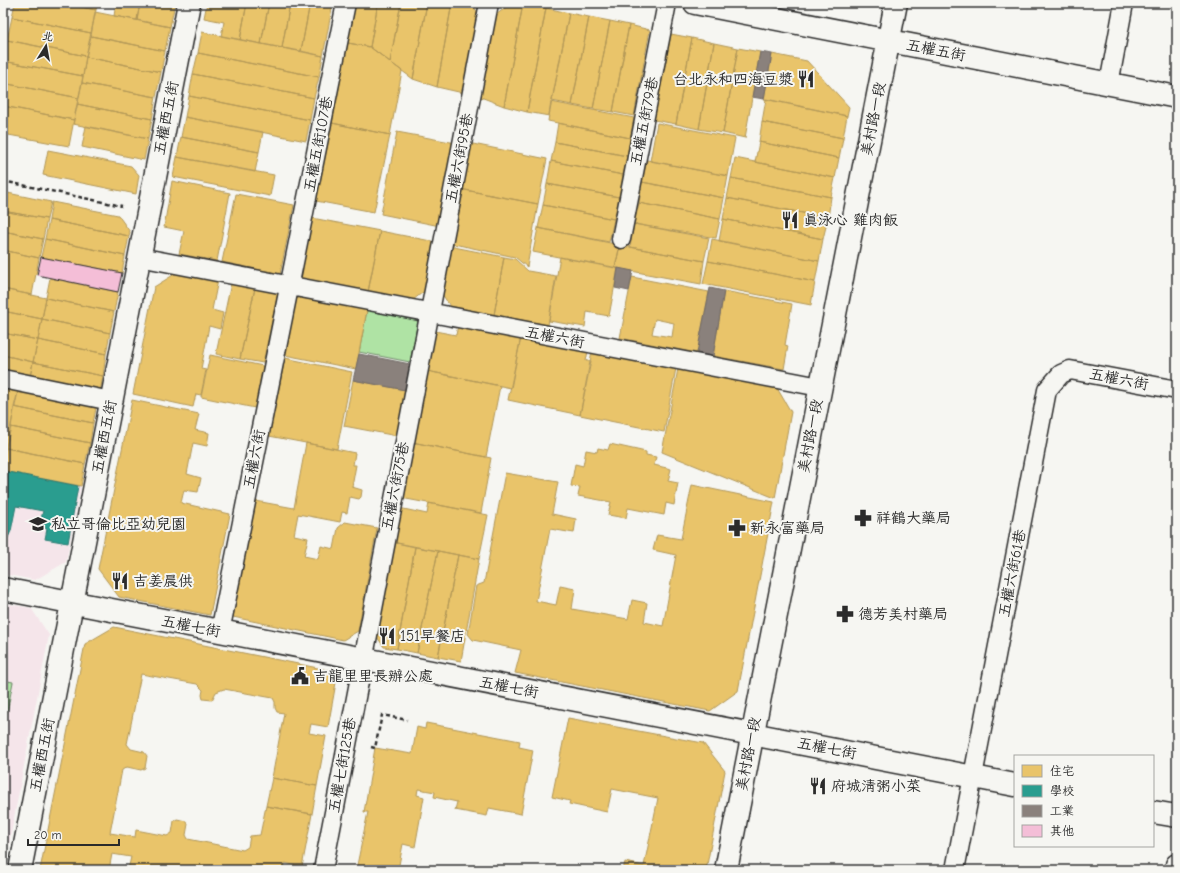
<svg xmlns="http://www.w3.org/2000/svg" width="1180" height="873" viewBox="0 0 1180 873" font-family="'Comic Neue','LXGW WenKai TC',sans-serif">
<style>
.built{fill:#f5e5ea}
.green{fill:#afe3a4;stroke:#6d8768}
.homes{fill:#e9c46a;stroke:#b09657;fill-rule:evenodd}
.schools{fill:#2a9d8f;stroke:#2a7b71}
.industry{fill:#8a817c;stroke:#6e6764}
.building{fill:#f4bed7;stroke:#2b2b2b}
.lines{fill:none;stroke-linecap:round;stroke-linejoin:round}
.service-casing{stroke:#2b2b2b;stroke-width:21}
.minor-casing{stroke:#2b2b2b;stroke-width:25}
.tertiary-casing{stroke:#2b2b2b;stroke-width:25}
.path{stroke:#2b2b2b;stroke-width:2.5;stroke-dasharray:4 3;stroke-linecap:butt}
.service{stroke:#f6f6f2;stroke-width:18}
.minor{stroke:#f6f6f2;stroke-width:22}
.tertiary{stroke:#f6f6f2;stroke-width:22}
.labels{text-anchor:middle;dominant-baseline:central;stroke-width:4;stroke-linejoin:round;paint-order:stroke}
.street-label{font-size:15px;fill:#2b2b2b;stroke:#f6f6f2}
.poi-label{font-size:15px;fill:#2b2b2b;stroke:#f6f6f2;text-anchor:start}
</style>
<rect width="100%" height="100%" fill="#f6f6f2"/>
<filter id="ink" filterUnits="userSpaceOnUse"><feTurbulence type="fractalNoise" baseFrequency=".025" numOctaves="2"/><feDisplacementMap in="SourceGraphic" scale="8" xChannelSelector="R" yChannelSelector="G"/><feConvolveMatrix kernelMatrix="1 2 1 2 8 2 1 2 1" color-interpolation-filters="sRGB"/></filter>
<g filter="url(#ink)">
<path class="built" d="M3,471L81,486L66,562L35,580L3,574Z
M3,603L31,608L49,635L4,870Z"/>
<path class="green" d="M367,310L418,321L410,362L359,352Z
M3,680L13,682L3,733Z"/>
<path class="homes" d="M15,3H62L96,10L91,33L12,17Z
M62,3H97L96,10Z
M116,3H140L137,20L114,16Z
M140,3H175L170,27L137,20Z
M207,3H247L240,40L221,36L224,22L204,18Z
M247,3H269L261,44L240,40Z
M269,3H290L282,48L261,44Z
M290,3H310L301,51L282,48Z
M310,3H333L323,56L301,51Z
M355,3H378L370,47L348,43Z
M378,3H401L390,62L370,47Z
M401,3H427L413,79L390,62Z
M427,3H452L437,87L413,79Z
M452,3H471L478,13L463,93L437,87Z
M512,3L523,4L504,106L478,96L493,17Z
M523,4L546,8L527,112L504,106Z
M546,8L569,13L549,116L527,112Z
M95,12L170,27L165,51L91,36Z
M569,13L589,17L572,105L552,101Z
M12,17L91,33L86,56L7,40Z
M589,17L610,21L593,109L572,105Z
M610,21L629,25L613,112L593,109Z
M629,25L650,30L634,116L613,112Z
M202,32L323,56L319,77L198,53Z
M671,34L692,38L676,124L654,120Z
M91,36L165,51L161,72L86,57Z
M692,38L714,43L699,129L676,124Z
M7,40L86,56L83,76L3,61Z
M348,43L370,47L402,71L390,135L332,123Z
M714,43L738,48L723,133L699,129Z
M738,48L760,52L745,138L723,133Z
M198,53L319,77L314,98L193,74Z
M772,54L807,61L849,107L847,116L764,99Z
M86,57L161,72L156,97L82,83Z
M3,61L83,76L79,98L3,83Z
M193,74L314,98L310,120L189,96Z
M3,83L79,98L74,120L3,106Z
M82,83L156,97L152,119L77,104Z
M189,96L310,120L306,141L185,117Z
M766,99L847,116L843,138L762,122Z
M551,102L634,118L630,138L548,121Z
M77,104L152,119L148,139L73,124Z
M3,106L74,120L69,146L3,134Z
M185,117L263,132L259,152L181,137Z
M762,122L843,138L839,158L759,142Z
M332,123L390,135L374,212L316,201Z
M558,123L630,138L627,156L555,142Z
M657,123L735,138L728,176L650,161Z
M86,126L148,139L144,160L82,147Z
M397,132L456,143L440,226L381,214Z
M181,137L259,152L255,172L177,157Z
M555,142L627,156L623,175L551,161Z
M759,142L839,158L835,178L755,162Z
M468,143L547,159L538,204L460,189Z
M48,150L131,166L139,175L136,194L43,175Z
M177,157L274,175L270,196L173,177Z
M735,158L835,178L831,197L731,178Z
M647,160L728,176L724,198L642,182Z
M551,161L623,175L619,197L547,184Z
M731,178L831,197L828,218L727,198Z
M172,181L230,193L217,261L179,254L184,231L164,227Z
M642,182L724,198L720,219L639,203Z
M547,184L619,197L614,219L543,205Z
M460,189L538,204L527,267L515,257L449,243Z
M3,192L51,202L47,219L3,211Z
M236,194L294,205L280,274L222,262Z
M727,198L828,218L823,239L723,219Z
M52,202L118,215L130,232L129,236L49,220Z
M639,203L720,219L716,238L634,224Z
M543,205L614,219L609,242L538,228Z
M3,211L47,219L43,239L3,231Z
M312,218L380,231L368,292L300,278Z
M723,219L823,239L819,261L719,241Z
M49,220L129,236L125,256L45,239Z
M634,224L709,238L704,261L630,247Z
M538,228L620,245L615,268L533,252Z
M3,231L43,239L39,258L3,250Z
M380,231L436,242L427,289L413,300L368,292Z
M45,239L125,256L122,273L41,257Z
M712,239L819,261L815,282L708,261Z
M620,245L704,261L701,284L615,268Z
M449,246L504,257L494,315L450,306L440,291Z
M3,250L39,258L32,295L3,289Z
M504,257L515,259L528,271L556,276L548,325L494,315Z
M560,257L618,268L609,316L587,312L585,327L549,321Z
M708,261L815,282L811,305L703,284Z
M178,272L218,280L212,310L223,313L220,329L209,326L201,369L206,370L201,395L196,394L193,407L133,394L154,287Z
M632,277L709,292L697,353L620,338ZM655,319L674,323L672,337L652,334Z
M50,278L118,292L114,312L46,298Z
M231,283L255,288L240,359L216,354Z
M255,288L278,293L263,363L240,359Z
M3,289L46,298L42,319L3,311Z
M724,291L792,304L785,345L788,346L784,369L713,356Z
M296,297L367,310L356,369L285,355Z
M46,298L114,312L110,333L42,319Z
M3,311L42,319L38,340L3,333Z
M42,319L110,333L106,354L38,340Z
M458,325L521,337L511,388L427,371L435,331L456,335Z
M3,333L38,340L33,362L3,355Z
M521,337L588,351L586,361H591L580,415L508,400Z
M38,340L106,354L103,376L33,362Z
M592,351L676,368L664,432L580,415Z
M3,355L33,362L29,382L3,376Z
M210,355L263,366L255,408L201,397Z
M285,358L352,372L337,449L269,436Z
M33,362L103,376L99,397L29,382Z
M678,369L777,388L791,412L775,498L662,452Z
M427,371L500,386L486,457L412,442Z
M353,380L405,390L397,436L344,426Z
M3,384L19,387L3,462Z
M19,387L97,403L93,423L14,407Z
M132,400L199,414L195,430L209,433L207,446L193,443L187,474L201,478L198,492L184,490L181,503L230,514L210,615L119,597L98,569Z
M14,407L93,423L90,443L11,427Z
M11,427L90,443L85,464L6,448Z
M412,442L491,458L481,513L401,498Z
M306,443L355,453L353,465H356L352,487L362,490L361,497L359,499L350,497L347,513L342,512L340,522L298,514L294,535L308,538L304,556L318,559L321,546L334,549L338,528L345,522L377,528L358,631L343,640L233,617L256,501L294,508Z
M610,444L646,452V455L656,457L654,465L671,469L668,481L678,483L674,505L666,503L664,515L628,508L626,518L608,515L611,502L578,496L580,487L571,486L575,464L583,466L586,450L597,452L598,448L608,450Z
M6,448L85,464L81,486L3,471Z
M505,473L558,482L552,514L576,519L574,533L550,529L536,601L556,605L560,586L575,589L572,609L628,619L632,600L647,603L644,622L663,626L676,555L653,550L657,535L681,539L692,485L774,502L738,691L710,711L515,673L521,650L473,640L468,634L476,586L484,583Z
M429,503L488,515L479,559L392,542L399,508L427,514Z
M392,542L415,547L397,649L384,647L375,634Z
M415,547L438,551L417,653L397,649Z
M438,551L458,555L438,657L417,653Z
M458,555L479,559L461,661L438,657Z
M114,627L333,671L337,677L328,727L311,724L309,733L326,736L317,786L272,778L284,713L277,712L275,708V702L273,698L224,689L216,692L212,700L203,699L202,695L203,690L197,684L141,674L127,744L131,749L144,752L147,756L145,768L141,770L127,767L122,770L110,833L135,837L136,830L167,836L172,833L174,821L177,819L186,821L188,824L186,835L188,839L243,850L248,847L250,836L260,835L266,806L312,814L302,867L285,863L284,870H128L131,857L112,854L109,870H40L85,644Z
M568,718L703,743L725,771L706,870H623L625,862L644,866L658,798L612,789L607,812L569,804L570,801L552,797Z
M426,723L520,741L519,747L533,750L521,814L489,808L487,816L455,810L457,802L434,797L435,792L418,789L417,795L424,797L415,847L403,844L398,870H356L368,812H364L375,748L412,754L417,727L425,729Z
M272,778L317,786L312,814L266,806Z"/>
<path class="schools" d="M3,471L78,486L68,543L45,539L47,529L39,527L43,511L16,506L11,531L6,542L3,543Z"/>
<path class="industry" d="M760,52L772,54L764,99L752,97Z
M618,268L633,271L629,291L615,288Z
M710,288L724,291L713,356L697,353Z
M359,354L410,364L405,390L353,380Z"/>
<path class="building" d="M41,257L122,273L118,292L37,275Z"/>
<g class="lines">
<g class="service-casing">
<path id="service" d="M1109,84L1124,3
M621,239L667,3
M139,257L820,387
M3,379L111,401
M220,632L346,3
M323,870L489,3
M955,870L1047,390L1061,374L1070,370L1177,390"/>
</g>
<g class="minor-casing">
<path id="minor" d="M695,3L1177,97
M3,589L1015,785
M1153,812L1177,816
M20,870L189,3
M1176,870L1177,865"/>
</g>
<g class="tertiary-casing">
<path id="tertiary" d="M726,870L896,3"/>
</g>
<path class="path" d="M3,181L122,206
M371,747L375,748L382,715L407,720"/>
<use href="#service" class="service"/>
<use href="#minor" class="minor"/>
<use href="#tertiary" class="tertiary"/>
</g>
</g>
<defs>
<g id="restaurant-bare" transform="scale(1.38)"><path d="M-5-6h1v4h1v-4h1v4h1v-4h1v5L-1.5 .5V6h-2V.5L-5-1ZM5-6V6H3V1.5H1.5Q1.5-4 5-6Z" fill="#2b2b2b" stroke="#f6f6f2" stroke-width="2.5" paint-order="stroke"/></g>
<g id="pharmacy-bare" transform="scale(1.38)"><path d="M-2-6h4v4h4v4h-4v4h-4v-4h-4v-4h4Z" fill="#2b2b2b" stroke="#f6f6f2" stroke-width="2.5" paint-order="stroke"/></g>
<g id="school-bare" transform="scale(1.38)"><path d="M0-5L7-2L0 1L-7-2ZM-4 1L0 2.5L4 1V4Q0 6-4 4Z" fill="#2b2b2b" stroke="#f6f6f2" stroke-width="2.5" paint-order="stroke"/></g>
<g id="civic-bare" transform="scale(1.38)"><path d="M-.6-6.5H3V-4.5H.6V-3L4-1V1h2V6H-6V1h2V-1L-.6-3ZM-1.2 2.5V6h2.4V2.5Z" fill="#2b2b2b" stroke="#f6f6f2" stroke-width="2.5" paint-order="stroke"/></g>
</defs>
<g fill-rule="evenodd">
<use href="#restaurant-bare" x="806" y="79"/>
<use href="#restaurant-bare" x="790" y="220"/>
<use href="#pharmacy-bare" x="863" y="518"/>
<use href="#school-bare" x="38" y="524"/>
<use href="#pharmacy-bare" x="737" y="528"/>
<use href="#restaurant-bare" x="120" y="581"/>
<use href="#pharmacy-bare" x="845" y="614"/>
<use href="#restaurant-bare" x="387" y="636"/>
<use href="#civic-bare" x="300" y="676"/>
<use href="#restaurant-bare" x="818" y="786"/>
</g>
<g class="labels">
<g class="street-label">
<text transform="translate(936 50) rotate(11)">五權五街</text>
<text transform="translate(166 118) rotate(-79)">五權西五街</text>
<text transform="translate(873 119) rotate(-79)">美村路一段</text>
<text transform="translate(644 121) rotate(-79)">五權五街79巷</text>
<text transform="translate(318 144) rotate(-79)">五權五街107巷</text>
<text transform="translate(459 158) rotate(-79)">五權六街95巷</text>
<text transform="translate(555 337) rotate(11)">五權六街</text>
<text transform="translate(1119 379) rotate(11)">五權六街</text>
<text transform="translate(810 436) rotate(-79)">美村路一段</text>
<text transform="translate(104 437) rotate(-79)">五權西五街</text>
<text transform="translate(254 459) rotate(-79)">五權六街</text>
<text transform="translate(395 486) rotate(-79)">五權六街75巷</text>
<text transform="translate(1012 573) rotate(-79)">五權六街61巷</text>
<text transform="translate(191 626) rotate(11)">五權七街</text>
<text transform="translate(509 687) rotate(11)">五權七街</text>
<text transform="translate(827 748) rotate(11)">五權七街</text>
<text transform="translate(748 754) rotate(-79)">美村路一段</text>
<text transform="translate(42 755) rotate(-79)">五權西五街</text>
<text transform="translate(342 765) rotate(-80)">五權七街125巷</text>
</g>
<g class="poi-label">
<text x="793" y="79" text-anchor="end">台北永和四海豆漿</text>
<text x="803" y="220">真泳心 雞肉飯</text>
<text x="876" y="518">祥鶴大藥局</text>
<text x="51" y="524">私立哥倫比亞幼兒園</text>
<text x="750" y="528">新永富藥局</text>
<text x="133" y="581">吉姜晨供</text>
<text x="858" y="614">德芳美村藥局</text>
<text x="400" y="636">151早餐店</text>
<text x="313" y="676">吉龍里里長辦公處</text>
<text x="831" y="786">府城清粥小菜</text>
</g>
</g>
<rect width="1180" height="873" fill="none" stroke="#f6f6f2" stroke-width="16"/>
<rect x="8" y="8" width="1164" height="857" fill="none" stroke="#2b2b2b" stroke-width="1.5" filter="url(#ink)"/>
<rect x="1014" y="755" width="140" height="92" fill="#f6f6f2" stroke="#a5a5a2"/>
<rect x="1022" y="765" width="20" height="12" fill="#e9c46a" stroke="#a5a5a2"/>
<text x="1050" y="775" font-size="12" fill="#2b2b2b">住宅</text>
<rect x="1022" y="785" width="20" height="12" fill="#2a9d8f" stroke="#a5a5a2"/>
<text x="1050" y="795" font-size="12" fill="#2b2b2b">學校</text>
<rect x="1022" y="805" width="20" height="12" fill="#8a817c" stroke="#a5a5a2"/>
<text x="1050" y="815" font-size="12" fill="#2b2b2b">工業</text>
<rect x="1022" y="825" width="20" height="12" fill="#f4bed7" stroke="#a5a5a2"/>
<text x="1050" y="835" font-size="12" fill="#2b2b2b">其他</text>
<g transform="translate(46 46) rotate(11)" stroke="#f6f6f2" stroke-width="3" paint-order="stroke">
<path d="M0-3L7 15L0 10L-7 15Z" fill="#2b2b2b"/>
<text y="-6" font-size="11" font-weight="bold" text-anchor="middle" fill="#2b2b2b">北</text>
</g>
<path d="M28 839v6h91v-6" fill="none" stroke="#2b2b2b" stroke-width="2"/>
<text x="34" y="839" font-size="12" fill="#2b2b2b" stroke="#f6f6f2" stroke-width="3" paint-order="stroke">20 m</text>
</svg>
